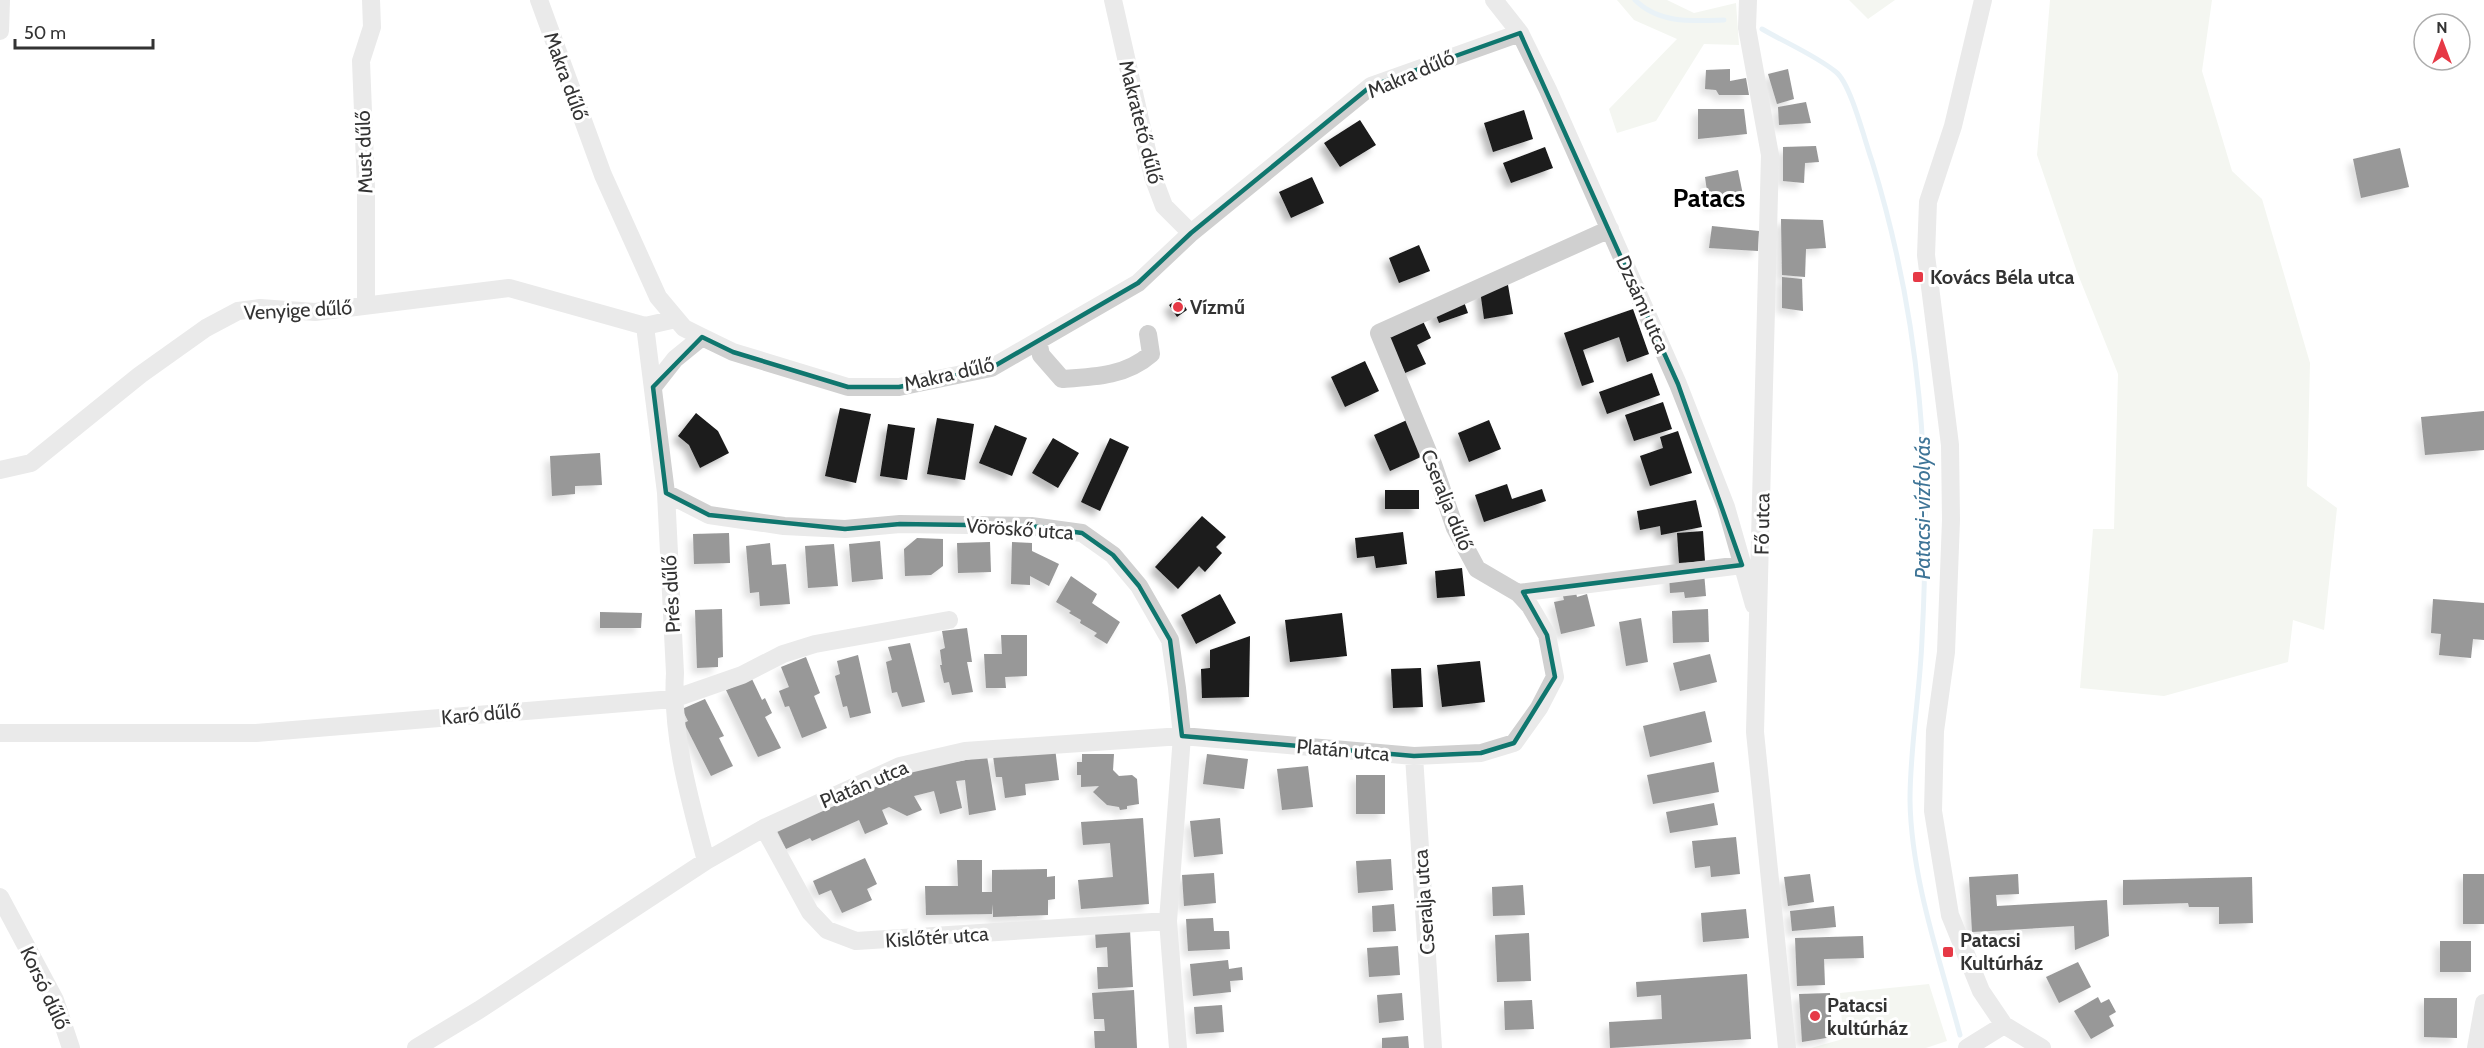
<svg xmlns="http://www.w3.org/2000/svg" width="2484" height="1048" viewBox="0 0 2484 1048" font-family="Cabin,sans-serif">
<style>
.green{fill:#e6ecdf}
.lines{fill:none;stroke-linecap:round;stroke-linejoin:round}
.stream{stroke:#cfe2ee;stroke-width:5}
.building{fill:#1a1a1a;filter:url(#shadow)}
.street{stroke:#d0d0d0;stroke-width:18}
.marked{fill:none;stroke:#0f766e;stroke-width:4.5;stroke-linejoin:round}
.poi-dot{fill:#e63946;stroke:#fff;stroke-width:2}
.labels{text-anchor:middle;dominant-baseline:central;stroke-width:6;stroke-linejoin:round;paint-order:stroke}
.street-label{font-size:20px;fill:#333;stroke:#fff}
.poi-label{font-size:20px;font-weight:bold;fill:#333;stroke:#fff;text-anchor:start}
.water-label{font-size:21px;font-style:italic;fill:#3f7597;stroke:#fff}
.district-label{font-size:26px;font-weight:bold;fill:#000;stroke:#fff}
</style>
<defs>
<filter id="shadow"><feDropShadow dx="-5.5" dy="5.5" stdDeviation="3" flood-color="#0004"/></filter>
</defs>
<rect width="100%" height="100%" fill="#fff"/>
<path class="green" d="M1617,0H1667L1694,13L1736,3L1739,45L1704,44L1656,121L1617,133L1609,109L1677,39L1634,20Z
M1849,0H1895L1868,19Z
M2050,0H2212L2202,71L2232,171L2262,199L2310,363L2307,486L2337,508L2324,630L2293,620L2288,662L2164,696L2080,688L2093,529H2114L2118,374L2077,272L2037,155Z
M1929,984L1947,1041L1926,1048H1811L1843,1039L1840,993Z"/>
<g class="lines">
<path class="stream" d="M1635,0C1659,24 1693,21 1724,20
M1762,29C1786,43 1815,55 1836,72C1851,84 1865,142 1872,161C1922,323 1931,471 1922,639C1920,693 1910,746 1910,800C1911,878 1940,960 1960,1035"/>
</g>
<path class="building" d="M1730,69V81L1746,78L1749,95H1719L1716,90L1705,89L1706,70Z
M1788,69L1794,99L1777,104L1768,74Z
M1806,102L1811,123L1779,125L1778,107Z
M1698,109H1744L1747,134L1698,139Z
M1524,110L1533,139L1493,152L1484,123Z
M1360,120L1376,145L1340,167L1324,143Z
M1816,146L1819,162L1805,163L1804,183L1783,181V147Z
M1545,147L1553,168L1511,183L1503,163Z
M2400,148L2409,187L2361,198L2353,159Z
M1738,170L1744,200L1709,205L1705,177Z
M1312,177L1324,203L1291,218L1279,192Z
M1781,219L1823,220L1826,248L1806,249L1805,277L1782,275Z
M1712,226L1759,231L1758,251L1709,248Z
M1419,245L1430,271L1399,283L1389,258Z
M1782,277L1802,279L1803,311L1782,308Z
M1508,285L1513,314L1484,319L1480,290Z
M1180,298L1187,310L1177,317L1169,305Z
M1463,299L1468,313L1439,323L1434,310Z
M1633,309L1649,354L1627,362L1619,337L1583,350L1594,382L1582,386L1564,333Z
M1421,317L1431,338L1417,345L1426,364L1405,373L1387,333Z
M1365,361L1379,391L1345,407L1331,377Z
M1652,373L1660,395L1607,414L1599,392Z
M1663,402L1672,429L1634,441L1625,415Z
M840,408L871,414L856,483L825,476Z
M2484,411V450L2425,455L2421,417Z
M696,413L718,431L729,453L700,468L689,445L678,436Z
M937,418L974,424L965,480L927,474Z
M1407,420L1423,456L1390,471L1374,435Z
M1489,420L1501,449L1469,462L1458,433Z
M888,424L915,428L907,480L880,476Z
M995,425L1027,438L1012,476L979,463Z
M1678,431L1692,473L1650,486L1640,456L1663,448L1660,437Z
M1053,438L1079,453L1058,488L1032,473Z
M1110,438L1129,447L1100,511L1081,502Z
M600,453L602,485L575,486V494L552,496L550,456Z
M1507,484L1512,499L1542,489L1546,501L1484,522L1475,495Z
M1385,490H1419V509H1385Z
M1696,500L1702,527L1661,535L1660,526L1640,530L1637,511Z
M1202,516L1226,537L1216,547L1222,553L1205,572L1199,566L1178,589L1155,567Z
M1703,531L1705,561L1679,563L1677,533Z
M1403,532L1407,564L1376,568L1374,556L1357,558L1355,538Z
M729,533L730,563L694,564L693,534Z
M917,538L943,539V566L931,575L905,576L904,549Z
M880,541L883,579L852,582L849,544Z
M990,542L991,572L958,573L957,543Z
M1012,542L1032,543V551L1059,564L1049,586L1030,576V585L1011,584Z
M770,543L772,565L786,564L790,604L760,606L759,592L750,593L746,546Z
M834,544L838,586L808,588L805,546Z
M1462,568L1465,596L1437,598L1435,571Z
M1704,572L1706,596L1685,598L1684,592L1670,593L1669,574Z
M1071,576L1097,594L1092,603L1120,622L1107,644L1094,636L1097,633L1080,623L1081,620L1069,613L1071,611L1056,602Z
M1575,589L1577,597L1587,594L1595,626L1561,634L1554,602L1564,600L1562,592Z
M1220,594L1236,623L1196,644L1181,615Z
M2433,599L2484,603V640L2473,639L2471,658L2439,655L2441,634L2431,633Z
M722,609L723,657L718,658V667L697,668L695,610Z
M1708,609L1709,642L1673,643L1672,611Z
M600,612L642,613L641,628H600Z
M1342,613L1347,656L1290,662L1285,620Z
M1641,618L1648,662L1626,666L1619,622Z
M967,628L972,662H967L973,692L952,695L949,682L944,683L940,665H942L940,650L945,648L942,631Z
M1001,635H1027V676L1005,677L1006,688H986L984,654H1002Z
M1250,636L1249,697L1202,698L1201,669L1210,668V650Z
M910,643L925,702L902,707L897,692L892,693L886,662L892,660L888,647Z
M1710,654L1717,682L1680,691L1673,663Z
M858,655L871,713L850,718L847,706L843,707L835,676L840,674L837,661Z
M806,657L820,693L814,696L827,728L802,738L789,706L785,707L779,691L789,687L781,667Z
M1480,661L1485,702L1442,707L1437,665Z
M1421,668L1423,707L1393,708L1391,669Z
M752,679L762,700L765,698L772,713L765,717L781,748L758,757L726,690Z
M705,699L724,736L719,738L733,766L711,776L684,723L688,721L682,709Z
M1705,711L1712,742L1650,757L1643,726Z
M1055,748L1059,780L1025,784L1026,795L1005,798L1002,777H996L993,756Z
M1082,754H1114L1113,770L1119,776L1132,775L1137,779L1139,804L1127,806V809L1120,810L1119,807L1107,805L1093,792L1099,786L1081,787V775H1077V762H1082Z
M1207,754L1248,759L1244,789L1203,784Z
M987,756L996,810L969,815L965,780L956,781L962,808L940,814L934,791L914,796L922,810L907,816L889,807L882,810L888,824L865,834L859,820L812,841L810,838L786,849L775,827L907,771Z
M1714,762L1719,792L1653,804L1647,775Z
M1308,766L1313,807L1282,810L1277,769Z
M1356,775H1385V814H1356Z
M1714,803L1718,825L1670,833L1666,812Z
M1143,818L1149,904L1081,909L1078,880L1113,877L1110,843L1083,845L1081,822Z
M1220,818L1223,854L1194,857L1190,821Z
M1736,837L1740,874L1711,877L1710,866L1695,868L1692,841Z
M865,858L877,884L867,889L872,900L842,913L831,890L819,895L813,881Z
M1391,859L1393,890L1358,893L1356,861Z
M957,860H982V892H992V870L1047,869V877L1055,876V899L1048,900V915L993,917V904L992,914L926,915L925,886H958Z
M1214,873L1216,903L1184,906L1182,875Z
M1810,874L1814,902L1788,906L1784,877Z
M2018,874L2019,894L1996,895L1997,906L2107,900L2109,936L2075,950L2074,926L1972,932L1969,877Z
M2463,874H2484V924H2463Z
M2252,877L2253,923L2219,924V907H2189L2188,903L2123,905V880Z
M1523,885L1525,915L1493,916L1492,887Z
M1394,904L1396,931L1373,932L1372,906Z
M1834,906L1836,927L1792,931L1790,911Z
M1746,909L1749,938L1703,942L1701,913Z
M1213,918L1214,931H1229L1230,949L1188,951L1186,919Z
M1130,930L1133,987L1098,989L1097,967H1108L1107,947L1096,948L1095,931Z
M1529,933L1531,981L1497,982L1495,935Z
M1863,936L1864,958L1824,959L1825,985L1797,986L1795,938Z
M2440,941H2471V972H2440Z
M1398,946L1400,975L1369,977L1367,948Z
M1228,960L1229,969L1242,967L1243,980L1230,981L1231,992L1193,996L1190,964Z
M2078,962L2091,987L2059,1003L2046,977Z
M1747,974L1751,1039L1610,1048L1609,1022L1662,1019L1661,995L1637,997L1636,982Z
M1134,990L1137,1048H1095L1094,1031H1105L1104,1019H1094L1092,993Z
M1402,993L1404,1020L1379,1023L1377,995Z
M1830,993L1832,1037L1802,1042L1799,994Z
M2098,997L2101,1003L2109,999L2116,1012L2109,1016L2114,1026L2091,1039L2074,1011Z
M2424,998H2457V1038L2424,1037Z
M1532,1000L1534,1029L1505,1030L1504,1001Z
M1222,1005L1224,1032L1196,1034L1194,1007Z
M1408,1036L1409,1048H1382V1038Z"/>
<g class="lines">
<path class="street" d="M539,0L603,175L658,297L684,328L702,337L733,352L848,387H899L991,368L1138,283L1191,233L1371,86L1520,33
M1113,0L1153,177L1164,206L1191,233
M1494,0L1520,33L1548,90L1678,384L1726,507L1754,605
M1748,0L1747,28L1770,155L1755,732L1787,1048
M1983,0L1953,126L1928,202L1926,255L1950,445L1951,520L1946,652L1935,731L1933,811L1950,915L1981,991L2004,1025L2042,1048
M0,31L1,0
M366,306V188L361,61L372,27L371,0
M645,326L666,493L675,673C671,736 690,800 706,861
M1038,341L1041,355L1062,379C1095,377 1126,376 1151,354L1148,334
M653,387L675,359L702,337
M0,470L31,463L140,375L206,328L238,311L260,308L315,312L509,288L645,326L676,319
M666,493L709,515L784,526L845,529L900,524L1031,526L1082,533L1113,555L1139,586L1170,640L1177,688L1182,736L1168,921L1178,1048
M1518,593L1742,565
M0,733H256L673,699L742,675L783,654L815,644L949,620
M1414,756L1433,1048
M764,828L810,912L827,930L856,941L1168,921
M0,897L55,1000L71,1048
M416,1048L479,1010L706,861L764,828L900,766L965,751L1182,736L1414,756L1481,753L1514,743L1539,708L1555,677L1547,635L1530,606L1518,593L1477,569L1455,528L1433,464L1379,333L1610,229
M1967,1048L2004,1025
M2476,1048L2484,1003"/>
</g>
<path d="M0 0H2484V1048H0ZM1520,33L1678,384L1742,565L1523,592L1547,635L1555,677L1514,743L1481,753L1414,756L1182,736L1170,640L1139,586L1113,555L1082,533L1031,526L900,524L845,529L709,515L666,493L653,387L702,337L733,352L848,387H899L991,368L1138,283L1191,233L1371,86Z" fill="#fff" fill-opacity=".55" fill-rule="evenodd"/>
<path class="marked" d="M1520,33L1678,384L1742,565L1523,592L1547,635L1555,677L1514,743L1481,753L1414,756L1182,736L1170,640L1139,586L1113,555L1082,533L1031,526L900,524L845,529L709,515L666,493L653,387L702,337L733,352L848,387H899L991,368L1138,283L1191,233L1371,86Z"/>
<g class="poi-dot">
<rect x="1912" y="271" width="12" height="12" rx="3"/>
<circle cx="1178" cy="307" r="6"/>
<rect x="1942" y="946" width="12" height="12" rx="3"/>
<circle cx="1815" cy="1016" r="6"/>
</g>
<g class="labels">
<g class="street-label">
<text transform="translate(1411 74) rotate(-23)">Makra dűlő</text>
<text transform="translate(566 76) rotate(70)">Makra dűlő</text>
<text transform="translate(1141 122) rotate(76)">Makratető dűlő</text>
<text transform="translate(364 152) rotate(-92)">Must dűlő</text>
<text transform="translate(1643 304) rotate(66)">Dzsámi utca</text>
<text transform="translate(298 310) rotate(-3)">Venyige dűlő</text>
<text transform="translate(949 374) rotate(-13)">Makra dűlő</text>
<text transform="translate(1447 500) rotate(68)">Cseralja dűlő</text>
<text transform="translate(1762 524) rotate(-89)">Fő utca</text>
<text transform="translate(1020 529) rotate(4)">Vöröskő utca</text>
<text transform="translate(671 594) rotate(-93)">Prés dűlő</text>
<text transform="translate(481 714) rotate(-5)">Karó dűlő</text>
<text transform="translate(1343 750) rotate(5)">Platán utca</text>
<text transform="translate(864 784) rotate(-23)">Platán utca</text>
<text transform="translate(1424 902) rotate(-94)">Cseralja utca</text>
<text transform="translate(937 937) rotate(-4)">Kislőtér utca</text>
<text transform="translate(45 988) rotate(65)">Korsó dűlő</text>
</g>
<g class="poi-label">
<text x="1930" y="277">Kovács Béla utca</text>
<text x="1190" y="307">Vízmű</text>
<text x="1960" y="940">Patacsi<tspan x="1960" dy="23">Kultúrház</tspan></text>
<text x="1827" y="1005">Patacsi<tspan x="1827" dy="23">kultúrház</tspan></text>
</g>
<g class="water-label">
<text transform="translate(1922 508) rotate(-90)">Patacsi-vízfolyás</text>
</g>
<g class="district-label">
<text x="1709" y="198">Patacs</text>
</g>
</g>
<g transform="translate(2442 42)"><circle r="28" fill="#ffffff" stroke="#adadad" stroke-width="1.5"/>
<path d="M0-4.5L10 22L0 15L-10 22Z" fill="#e63946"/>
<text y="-9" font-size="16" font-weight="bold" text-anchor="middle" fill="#333333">N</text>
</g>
<path d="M15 39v9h138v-9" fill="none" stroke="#333333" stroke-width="3"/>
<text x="24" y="39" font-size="18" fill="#333333" stroke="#ffffff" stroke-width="4.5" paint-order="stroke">50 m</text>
</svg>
